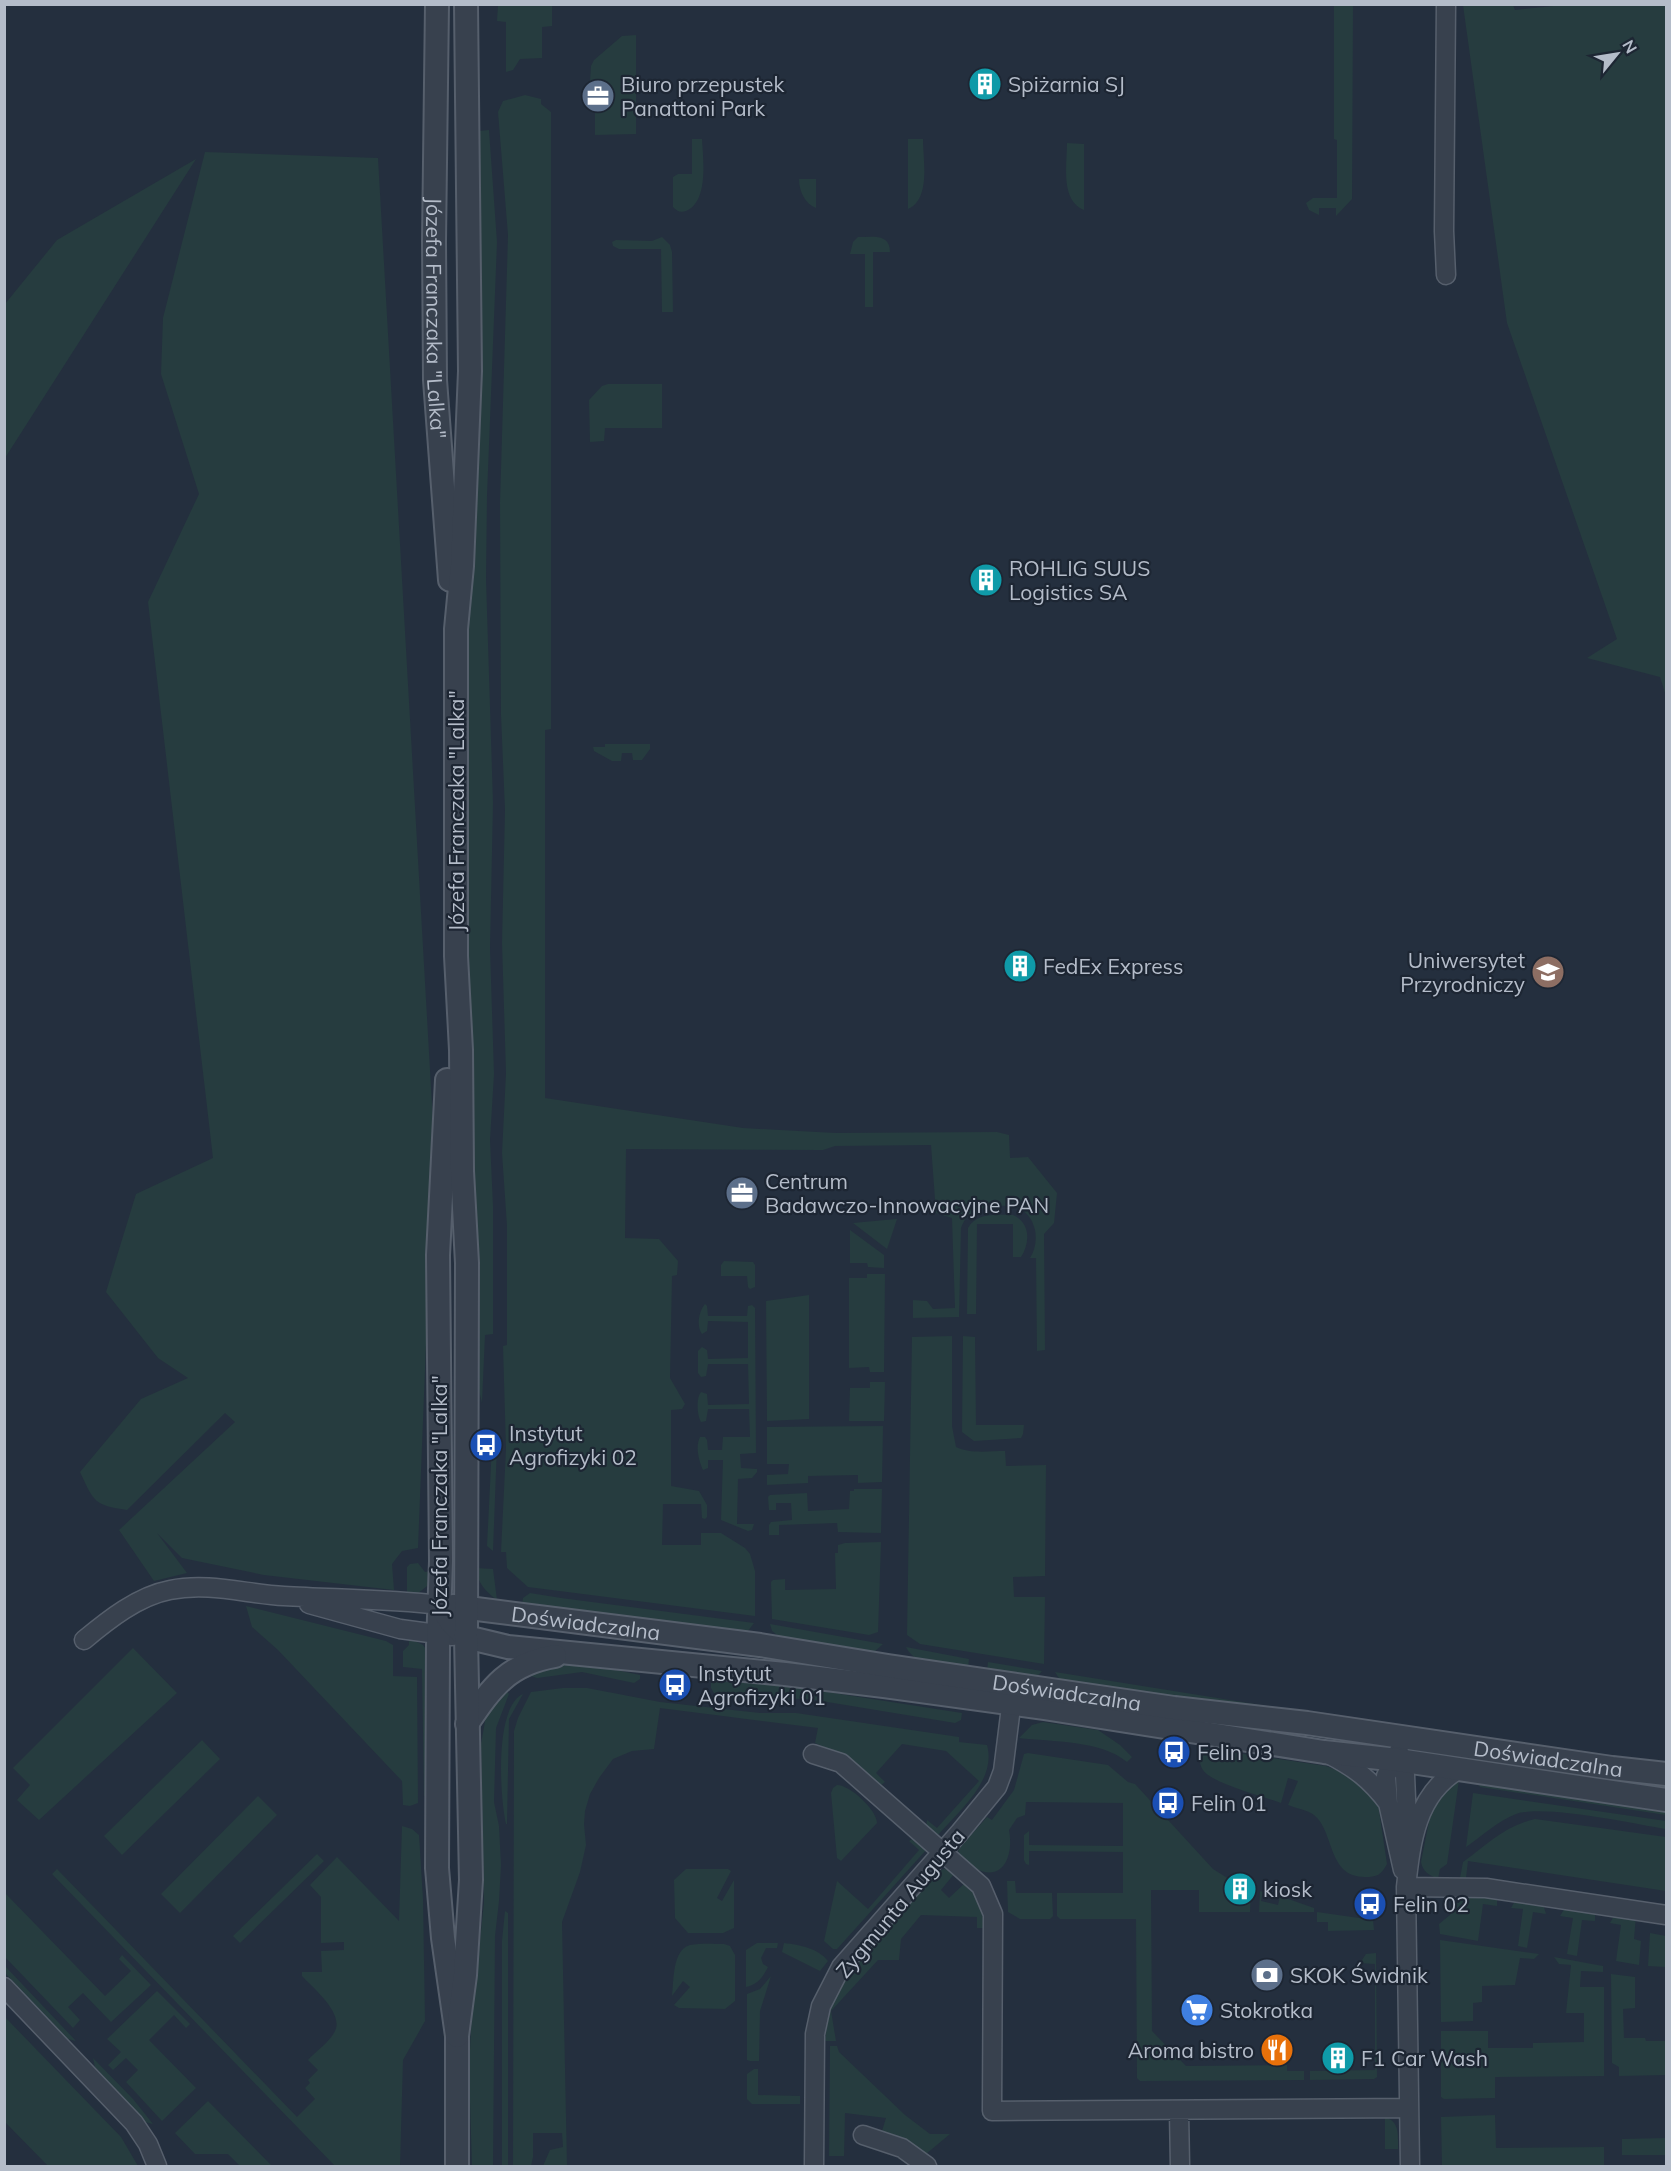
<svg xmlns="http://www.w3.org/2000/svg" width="1671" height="2171" viewBox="0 0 1671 2171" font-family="Mulish,sans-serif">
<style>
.green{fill:#263c3f}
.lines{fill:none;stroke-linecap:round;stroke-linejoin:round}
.minor-casing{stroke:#565f6c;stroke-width:21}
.tertiary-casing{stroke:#565f6c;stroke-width:26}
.minor{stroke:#38414e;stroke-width:18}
.tertiary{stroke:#38414e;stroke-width:22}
.labels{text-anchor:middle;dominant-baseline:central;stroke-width:4.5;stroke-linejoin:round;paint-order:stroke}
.poi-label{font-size:21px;fill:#b4bcc9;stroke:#1d2633;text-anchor:start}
.street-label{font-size:21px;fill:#b4bcc9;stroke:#1d2633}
</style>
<rect width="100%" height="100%" fill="#242f3e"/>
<path class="green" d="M498,5H552V26L542,27V58L520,59L513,70L506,72V22L497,21Z
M1334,5H1353L1352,199L1336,216V208H1319V215L1309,210L1306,203L1313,198H1337V140L1334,139Z
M1563,5H1666V696L1660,677L1587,658L1617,639L1507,323L1463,5H1513L1515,10Z
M636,35V134L595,135V110H606V83L590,82L591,66L594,60L622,36Z
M525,95L541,99V104L551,112V729L545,730V1098L743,1128L835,1133L997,1132L1009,1135L1010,1158L1028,1157L1057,1193L1054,1223L1044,1234L1045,1350L1037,1351L1036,1258H1030C1035,1250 1037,1240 1035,1230C1028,1200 1000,1204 976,1210C968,1214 964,1220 961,1228L959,1317L913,1318V1300L927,1301L933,1309L955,1308L952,1218L936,1213L931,1145L835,1146L823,1150L626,1149L625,1238L659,1239L678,1261L677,1275L672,1276L670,1378L685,1404L682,1409L671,1410V1486L699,1491L707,1505V1517L705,1519L702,1518L701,1504H663L662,1545H701V1533H721L745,1548L750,1554L755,1571V1616L528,1587L507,1568L506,1552H501L506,1449L503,1346L507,1345V1226L502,1153L506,1073L502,943L505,810L501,715L500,503L508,235L498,112L503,101Z
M489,130L497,242L487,496L486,579L493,803L490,948L494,1074L490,1140L493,1206V1334L485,1335L482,1403L474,1369L468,956V628L481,391L479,131Z
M692,139H702C703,158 709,202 686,211C680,213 677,211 673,207V177L678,174H692Z
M908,139H923C923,160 931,199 908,209Z
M1067,143L1084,144V210C1060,200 1067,165 1067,143Z
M205,152L378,158L434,1140L418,1548L402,1551L392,1564L394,1590L264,1575L182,1558L157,1533L187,1573L154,1581L119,1530L235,1422L225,1413L127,1510C94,1505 94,1502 80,1472L141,1399L188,1378L158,1358L106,1292L136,1194L213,1158L148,602L199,494L161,374L163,318Z
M196,159L5,458V304L57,240Z
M799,179H816V208C805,204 799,191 799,179Z
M662,237L670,245L672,252L673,312H662L661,249H619L613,246L612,242L616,240L652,241Z
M858,237C872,237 890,233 890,252H873V307H865V254H850L853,242Z
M608,384H662V428H605L604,441L590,442L589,400L602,386Z
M605,744H650V749L642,760H633L632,753H622L621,761H612L594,751L593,747H605Z
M1013,1215C1031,1223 1030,1243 1021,1257H1013V1224H977L976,1314H967L968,1228C977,1212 997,1215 1013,1215Z
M897,1219L887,1249L853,1223L896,1219Z
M850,1230L884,1255V1268L868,1267L867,1263H850Z
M724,1261L753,1262L755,1265V1287L750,1289L748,1287L747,1276H721V1265Z
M867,1274H885L884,1372H870L869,1367L849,1368V1278H867Z
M809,1295V1419L767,1421L766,1301Z
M705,1304L707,1306L708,1316H747L748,1306L752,1305L755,1308L756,1453L740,1454L741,1468L757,1469V1472L752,1478L738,1479L737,1524H754L752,1530L748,1531L721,1520L723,1460H708V1468L703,1470C699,1461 695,1447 700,1437H705L707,1440L708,1450H722L723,1437H750L749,1409H708L706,1421L701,1422C697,1415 696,1398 701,1392L707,1394L708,1405L749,1404L748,1364H708L706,1376L701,1377L698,1373V1351L702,1347L707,1350L708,1359L748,1358V1322L708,1321L707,1331L702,1334C696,1326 699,1311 705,1304Z
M952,1336V1426L956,1447C970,1454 989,1451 1005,1451L1006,1466L1046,1465L1045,1576L1013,1577L1014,1597H1045L1044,1664L920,1644L907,1635L912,1337Z
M963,1336L975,1337L976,1425H1024L1023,1434L1021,1438L974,1441L962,1432Z
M870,1382H885L884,1421H849L850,1388H870Z
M883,1426L882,1482L858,1483V1475L808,1476V1483L767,1485V1475L788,1474L789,1464H767V1427Z
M492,1445H497L493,1551L487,1546Z
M854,1489H882L881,1533L838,1532L837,1523L779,1525V1535H769V1525L771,1522L792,1520L791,1503H776V1510H769L768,1497L770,1495L807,1493L808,1511L849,1509L850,1491H854Z
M881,1542L878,1632L869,1635L772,1619L771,1582L773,1580L785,1579V1590L836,1589L835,1553H838V1545L845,1543Z
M418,1563L425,1572L431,1571V1583L417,1594H407V1567L410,1564Z
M475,1568L493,1569L497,1600C485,1591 478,1583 475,1568Z
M530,1593L561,1598L754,1623L748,1631L743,1632L522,1605L523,1598Z
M246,1606L386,1641L393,1645V1676L417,1677L418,1803L410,1806L403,1805L402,1781L278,1650L252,1627Z
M770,1624L883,1644L873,1653L781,1638L772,1631Z
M409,1638L423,1645L431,1656L429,1792L424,1797L422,1669L403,1667V1651L409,1645Z
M906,1647L969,1659L968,1669C947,1666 916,1668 906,1647Z
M133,1648L177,1693L39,1820L17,1800L30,1785L13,1768Z
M988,1662L1042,1671L1035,1679L987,1671Z
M571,1664L602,1667L640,1675V1679L634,1683L582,1672L537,1678L522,1673L543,1666Z
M1055,1672L1280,1708L1367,1720L1405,1728L1062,1683Z
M761,1678L827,1692L962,1713L961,1720L955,1723L809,1699L730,1698L715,1695L711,1688V1682H731Z
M503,1687L509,1694L496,1728L494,1802L499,1826L501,1865L499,1901L495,1936L493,2166H472L469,2071L471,2028L484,1902L481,1744L487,1710Z
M563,1688H587L660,1702L760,1713H796L959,1737V1742L987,1745C997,1780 959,1811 938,1835L935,1836L926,1828L927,1820L937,1828L979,1781L946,1751L902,1744L876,1773L885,1782L880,1786C859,1769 840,1753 815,1743L818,1728L660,1708L654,1749L632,1751L613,1759L599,1778L590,1794L585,1811L584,1824L586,1845L580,1872L562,1922L567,2166H543L550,2150L563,2147L562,2133H533V2157L531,2166H513L514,1731L518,1718L531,1692Z
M523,1694L509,1719L507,1824H506C500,1798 494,1707 523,1694Z
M1043,1722L1098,1730L1120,1745L1132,1757L1127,1762C1101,1740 1052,1742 1019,1738L1032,1725Z
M202,1740L220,1759L122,1855L104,1836Z
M1202,1748L1326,1766L1350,1775L1371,1794L1378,1804L1387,1864C1381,1875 1377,1877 1365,1877C1327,1877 1335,1832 1314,1815C1308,1810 1295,1808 1288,1805L1298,1781L1288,1778L1281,1803C1265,1797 1211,1783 1203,1770C1198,1763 1200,1756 1202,1748Z
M1028,1753L1108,1765L1128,1782L1135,1784L1213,1869L1237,1884L1235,1891L1243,1894L1246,1887L1251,1889L1250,1912H1199V1890H1151L1152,2031L1186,2066L1287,2065V2071H1304V2080L1140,2081L1137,2078L1136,1919H1060L1057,1916V1893H1123V1852L1029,1851V1865L1026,1864L1024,1860V1835L1029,1831V1845L1123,1846V1803L1026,1802L1025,1815L1017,1818L1009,1830C1014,1855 1003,1885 973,1867C965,1862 961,1859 958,1850L987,1817L992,1820L1014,1790L1024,1754Z
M1476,1779L1666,1807V1815L1480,1787Z
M1459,1780L1447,1864L1440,1869L1438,1879C1429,1875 1423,1872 1421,1862L1434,1797Z
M837,1785C850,1785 877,1810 877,1823L841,1861L837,1858L831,1793L833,1788Z
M1473,1793L1666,1821V1829C1634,1824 1544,1804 1516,1814C1498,1821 1482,1836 1466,1847Z
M258,1796L277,1815L180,1913L161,1894Z
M1535,1819L1666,1837V1891L1468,1861L1466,1878H1460L1463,1862C1488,1844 1504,1826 1535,1819Z
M402,1826L412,1829L419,1835L423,1899L425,2021L403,2060L400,2166H335L52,1874L57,1869L297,2117L315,2099L305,2088L310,2083L308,2080L318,2070L308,2060C316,2051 330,2042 335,2031C344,2013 313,1988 302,1976V1972H322L321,1951L344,1950V1942L321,1943V1897L310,1885L337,1857L399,1921Z
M914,1838L927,1849L837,1949H833L824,1941L837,1881L868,1909L919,1850L909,1841Z
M317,1854L324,1861L240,1943L233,1936Z
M948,1868L954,1874L941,1890L949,1898L965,1883L972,1882L989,1928H977V1917L921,1915L901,1939L899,1960H878L831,2011L836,2041H825L829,2008L843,1981L938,1871Z
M686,1869H728L731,1871L717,1898L722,1901L734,1880V1928L723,1933H688L675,1918L674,1880Z
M1007,1881H1015L1016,1893H1052L1053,1916L1050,1919H1020L1008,1912Z
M1260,1891L1263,1892L1261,1901L1278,1905L1280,1896L1314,1908V1912H1259Z
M6,1894L105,1996L131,1971L119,1959L122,1955L151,1985L111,2022L83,1993L68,2007L80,2020L73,2028L5,1957L4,1895Z
M1459,1896H1491L1497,1900V1906L1483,1904L1478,1941L1440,1934L1439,1924L1450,1915L1454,1903H1459Z
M1515,1901L1543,1904L1546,1914L1533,1912L1527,1948L1518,1946L1523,1909L1511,1908Z
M1565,1908L1592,1911L1595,1915V1921L1582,1920L1577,1956L1567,1954L1573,1918L1560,1916Z
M505,1911L508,1913V2166H502V1941Z
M1317,1912L1373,1920L1374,1930L1328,1931V1922H1317Z
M1615,1914L1636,1916L1634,1939L1641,1941L1639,1965L1616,1961L1621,1925L1610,1923Z
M1650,1933L1666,1936V1967L1648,1966Z
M1440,1940L1539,1954L1534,1959L1520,1958L1515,1985L1482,1986V2002L1473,2003V2021L1441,2022Z
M757,1943H778L777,1948H766L761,1958L763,1964L768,1967C763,1977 758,1984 746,1987V1950Z
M784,1943C800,1945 818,1948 828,1961L820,1971L782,1952Z
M724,1944L730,1946L735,1955V2001L725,2009L679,2008L674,2005L690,1987L683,1981L672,1996C674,1981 672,1950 690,1945C701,1943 714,1944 724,1944Z
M1376,1953L1377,2077L1374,2079L1310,2080V2071L1375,2070V1964L1360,1963L1366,1954Z
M1554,1957L1603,1966V1972L1581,1971L1580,1987H1604V2076L1495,2077V2098L1444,2099L1441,2097V2031H1488V2048H1533V2043L1584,2042V2013H1566L1571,1965L1559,1964Z
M5,1966L76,2041L68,2039L5,1973Z
M1611,1974L1635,1977V2008L1623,2009L1624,2038H1645L1646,2041H1666V2075L1619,2076V2067L1612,2063Z
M771,1976L760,2011L759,2061H750L747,2060V1994L760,1989Z
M157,1991L190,2024L186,2028L174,2015L149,2040L196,2088L162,2121L126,2082L138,2070L126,2058L113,2070L108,2065L121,2052L107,2039Z
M4,2016L121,2137L138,2166H48L5,2122Z
M830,2046H837L839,2052L905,2115L930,2134H950L926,2154L895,2135L882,2131L886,2118L845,2113L844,2156H829Z
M93,2058L133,2099L153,2124L145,2122L95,2067Z
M754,2069H758V2095L800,2096V2104H752L747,2099V2074Z
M208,2101L272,2166H240L228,2154H195L175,2133Z
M1495,2115L1496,2148L1604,2147V2166H1442L1441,2117Z
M1385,2117C1400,2122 1398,2135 1398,2149H1385Z
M1666,2138V2155H1622V2139Z"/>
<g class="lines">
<g class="minor-casing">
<path id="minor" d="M1446,4L1444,231L1446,275
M309,1604L400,1629L452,1636
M84,1640C108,1620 138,1596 170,1590C209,1582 246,1594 284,1596C336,1599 388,1599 440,1605
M1399,1751L1398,1760L1390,1768L1386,1776L1388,1803L1403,1870
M813,1754L841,1763L981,1886L993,1914L992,2111L1409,2108
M1328,1754C1355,1768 1370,1779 1388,1803
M1398,1760L1405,1775L1407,1821L1411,1840
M1406,1887L1486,1888L1666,1915
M4,1987L134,2123L148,2144L157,2166
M1179,2111L1180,2166
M863,2135L902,2148L927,2166
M814,2166L815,2034L821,2006L841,1967L960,1832L997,1787L1003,1771L1013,1691
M1410,2166L1406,1887C1411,1842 1416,1795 1458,1770"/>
</g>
<g class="tertiary-casing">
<g id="tertiary">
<path id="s1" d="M437,4L434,241L435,380L450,580"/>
<path d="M447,1080L438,1255L441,1561L438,1645L437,1868L443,1938L457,2036V2166"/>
<path d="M440,1605L451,1622L466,1637L508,1647L785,1674L884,1686L1045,1708L1324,1752L1398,1760L1666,1800"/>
<path id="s2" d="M453,1606L760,1645L888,1666L1174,1708L1307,1723L1612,1768L1666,1774"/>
<path d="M467,1724C492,1687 508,1664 555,1656"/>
<path d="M457,2036L465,1975L471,1880L466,1637L467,1263L462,1171L461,1050L456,956V629L462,566L470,371L466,4"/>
</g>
</g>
<use href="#minor" class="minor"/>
<use href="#tertiary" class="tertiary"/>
</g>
<defs>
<g id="building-disc" transform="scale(1.725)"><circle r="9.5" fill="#0f9aa8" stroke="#1d2633"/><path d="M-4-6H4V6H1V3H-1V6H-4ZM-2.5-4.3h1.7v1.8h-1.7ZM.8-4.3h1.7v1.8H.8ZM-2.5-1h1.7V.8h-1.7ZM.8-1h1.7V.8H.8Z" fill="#fff"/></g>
<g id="office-disc" transform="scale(1.725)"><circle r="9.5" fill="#5c6f8a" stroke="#1d2633"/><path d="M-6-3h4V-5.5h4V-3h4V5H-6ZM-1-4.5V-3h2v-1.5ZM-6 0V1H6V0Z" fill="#fff"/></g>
<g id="university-disc" transform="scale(1.725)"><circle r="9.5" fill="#8d6e63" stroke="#1d2633"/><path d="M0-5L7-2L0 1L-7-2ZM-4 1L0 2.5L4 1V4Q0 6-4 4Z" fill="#fff"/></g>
<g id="bus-disc" transform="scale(1.725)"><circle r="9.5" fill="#1a4fb4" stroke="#1d2633"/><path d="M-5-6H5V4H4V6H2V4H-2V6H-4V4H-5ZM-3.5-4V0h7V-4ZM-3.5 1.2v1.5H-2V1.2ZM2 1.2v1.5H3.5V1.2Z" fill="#fff"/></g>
<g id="bank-disc" transform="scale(1.725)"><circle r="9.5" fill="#5c6f8a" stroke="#1d2633"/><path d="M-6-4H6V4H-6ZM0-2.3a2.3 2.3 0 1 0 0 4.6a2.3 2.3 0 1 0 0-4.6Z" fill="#fff"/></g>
<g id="supermarket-disc" transform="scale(1.725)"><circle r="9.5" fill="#3f7fe0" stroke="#1d2633"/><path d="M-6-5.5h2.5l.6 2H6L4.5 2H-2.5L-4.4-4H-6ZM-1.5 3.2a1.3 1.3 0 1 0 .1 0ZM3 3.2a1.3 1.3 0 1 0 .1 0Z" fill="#fff"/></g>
<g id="restaurant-disc" transform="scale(1.725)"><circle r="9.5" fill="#e8710a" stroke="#1d2633"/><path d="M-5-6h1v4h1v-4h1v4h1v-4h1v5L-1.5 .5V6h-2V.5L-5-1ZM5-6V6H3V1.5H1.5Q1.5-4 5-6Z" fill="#fff"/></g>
</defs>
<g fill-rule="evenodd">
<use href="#building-disc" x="985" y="84"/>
<use href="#office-disc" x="598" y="96"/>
<use href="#building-disc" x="986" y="580"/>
<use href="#building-disc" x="1020" y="966"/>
<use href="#university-disc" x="1548" y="972"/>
<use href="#office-disc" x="742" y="1193"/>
<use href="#bus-disc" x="486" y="1445"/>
<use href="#bus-disc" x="675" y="1685"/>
<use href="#bus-disc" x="1174" y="1752"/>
<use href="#bus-disc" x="1168" y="1803"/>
<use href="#building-disc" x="1240" y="1889"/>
<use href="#bus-disc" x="1370" y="1904"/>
<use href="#bank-disc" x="1267" y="1975"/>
<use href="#supermarket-disc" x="1197" y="2010"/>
<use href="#restaurant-disc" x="1277" y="2050"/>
<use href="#building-disc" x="1338" y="2058"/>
</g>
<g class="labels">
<g class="poi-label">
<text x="621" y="84">Biuro przepustek<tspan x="621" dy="24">Panattoni Park</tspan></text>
<text x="1008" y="84">Spiżarnia SJ</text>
<text x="1009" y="568">ROHLIG SUUS<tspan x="1009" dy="24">Logistics SA</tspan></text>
<text x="1525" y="960" text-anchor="end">Uniwersytet<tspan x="1525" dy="24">Przyrodniczy</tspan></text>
<text x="1043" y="966">FedEx Express</text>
<text x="765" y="1181">Centrum<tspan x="765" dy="24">Badawczo-Innowacyjne PAN</tspan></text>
<text x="509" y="1433">Instytut<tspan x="509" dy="24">Agrofizyki 02</tspan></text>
<text x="698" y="1673">Instytut<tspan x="698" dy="24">Agrofizyki 01</tspan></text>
<text x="1197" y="1752">Felin 03</text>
<text x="1191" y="1803">Felin 01</text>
<text x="1263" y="1889">kiosk</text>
<text x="1393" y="1904">Felin 02</text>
<text x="1290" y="1975">SKOK Świdnik</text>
<text x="1220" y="2010">Stokrotka</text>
<text x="1254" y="2050" text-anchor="end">Aroma bistro</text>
<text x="1361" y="2058">F1 Car Wash</text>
</g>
<g class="street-label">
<text stroke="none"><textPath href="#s1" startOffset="314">Józefa Franczaka "Lalka"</textPath></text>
<text transform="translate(456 811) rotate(-90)">Józefa Franczaka "Lalka"</text>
<text transform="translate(439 1496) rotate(-90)">Józefa Franczaka "Lalka"</text>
<text stroke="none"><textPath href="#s2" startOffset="134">Doświadczalna</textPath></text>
<text stroke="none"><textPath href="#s2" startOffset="620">Doświadczalna</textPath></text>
<text stroke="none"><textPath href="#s2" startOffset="1106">Doświadczalna</textPath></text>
<text transform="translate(900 1903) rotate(-50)">Zygmunta Augusta</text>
</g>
</g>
<rect width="1671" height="2171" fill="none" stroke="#b4bcc9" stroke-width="12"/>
<g transform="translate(1617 54) rotate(60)" stroke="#1d2633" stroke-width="4.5" paint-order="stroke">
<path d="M0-4.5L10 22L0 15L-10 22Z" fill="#b4bcc9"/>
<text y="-9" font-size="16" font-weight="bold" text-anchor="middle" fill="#b4bcc9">N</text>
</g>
</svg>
